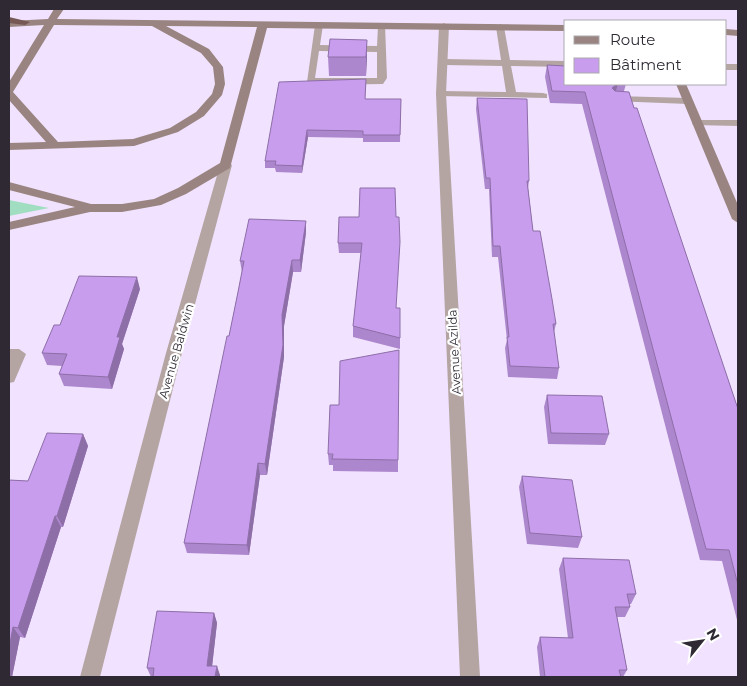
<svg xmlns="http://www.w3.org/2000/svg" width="747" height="686" viewBox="0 0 747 686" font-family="Montserrat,sans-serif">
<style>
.green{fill:#a1ddc1}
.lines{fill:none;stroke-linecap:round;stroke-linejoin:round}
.lane{fill:#b4a5a3;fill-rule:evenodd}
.street{fill:#b4a5a3;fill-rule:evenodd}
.secondary{fill:#9a8481;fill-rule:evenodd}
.highway{fill:#765854;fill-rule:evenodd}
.wall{fill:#ad87cd}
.shaded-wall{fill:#8d6ea7}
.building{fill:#c99dee;stroke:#8d6ea7}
.labels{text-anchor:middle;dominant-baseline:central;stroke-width:4.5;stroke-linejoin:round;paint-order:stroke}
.street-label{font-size:12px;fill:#2e2933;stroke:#fff}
</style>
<rect width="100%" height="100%" fill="#f1e3ff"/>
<path class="green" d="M9,200L49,208L9,216Z"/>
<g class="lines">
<path class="lane" d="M319,22L323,25L320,45L377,46L378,26L385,24L387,78L383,84L317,85L307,82L315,25ZM319,51L377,52V78H315Z
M500,24L504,27L510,60L566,61V67L511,66L516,92L543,93L547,94V98L437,96L436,94L441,91L506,92L502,66L444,65L439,62L444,59L501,60L496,27Z
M726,64H738V70H726Z
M616,96L688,98L693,101L688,104L612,101L611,99Z
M697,120H738V126L693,125L692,123Z
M9,349H19L26,354L14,382L9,383Z"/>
<path class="street" d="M444,23L449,26L446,94L480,677H460L436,94L439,26Z
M226,161L232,165L182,353L100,677H80L166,353L220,165Z"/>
<path class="secondary" d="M54,9H64L57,19L566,25V31L267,28L230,168L186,194L161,205L122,212H90L9,230V222L75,207L9,190V182L91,204H122L154,199L178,188L220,163L257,27L166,26L209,49L223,67L225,84L222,95L204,116L178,132L134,146L9,150V143L46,142L9,100V82L44,25L9,27V21L48,19ZM54,25L152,26L201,53L213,67L215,84L212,94L196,112L170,128L133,139L58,142L13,92Z
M726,29L738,30V36L726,35Z
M676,84H686L738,205V223L732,219Z"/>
<path class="highway" d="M9,17L30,22L25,25L9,23Z"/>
</g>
<path class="wall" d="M367,40L366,76H329L328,57Z
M547,65L566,84H626L624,91L634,108L738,409V620H737L722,561L700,560L582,104L550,103L545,77Z
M366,79L365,99H401L400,142H363V138L308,137L302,173L276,172L275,168H265V161Z
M477,98L529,181L528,188L533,231L556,324L554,332L559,368L557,379L508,377L505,348L507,340L498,257H492L489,189H485L476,109Z
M359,217L396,308L400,338V349L353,337V326L361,253H339L338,243Z
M306,232L301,272H293L284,326V357L267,475H260L249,555L187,553L184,543L229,336L242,272L240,261Z
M140,289L122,344L124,349L112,389L64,386L59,374L62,366L47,365L42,353L60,325Z
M547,395L609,434L605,445L548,444L544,407Z
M83,434L88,446L63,527H61L25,638L20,637L12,677L9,480L28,481Z
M328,454L398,460V472L333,471V465H329Z
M522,476L582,537L578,548L527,544L519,487Z
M563,558L636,594L631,604H629L630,607L625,617H617L627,670L623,677H540L537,647L540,637L568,638L559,569Z
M214,613L217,623L212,666L220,675V677H151L147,668Z"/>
<path class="shaded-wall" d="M367,40V59L366,76V57Z
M617,84H618L615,94L612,88Z
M307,130L308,137L302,173V166Z
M306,221V232L301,272L300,260Z
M292,260L293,272L284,326V357L267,475L265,464L282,315Z
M137,277L140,289L122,344L124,349L112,389L108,377L117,337Z
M83,434L88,446L63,527L57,516Z
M258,463L260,475L249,555L247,545Z
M55,516L61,527L25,638L18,628Z
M214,613L217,623L211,676L207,666Z
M13,627L20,637L12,677H9V648Z
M217,666L220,675V677H215Z"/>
<path class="building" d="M330,39L367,40L366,57H328Z
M547,65L566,66V84H617L612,88L615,91L629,92L634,108H637L738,409V585L729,550L706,549L585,92L552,91Z
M366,79L365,99H401L400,135H363V131L307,130L302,166L275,165L276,161H265L279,82Z
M477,98L527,99L529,181H527L533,231H540L552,299L556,324H553L559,368L510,366L507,337H509L500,246H493L490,178H486Z
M360,188H395L396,217H399L400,242L396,308H400V338L353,326L362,243H338L339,217H359Z
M249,219L306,221L300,260H292L282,315L283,345L265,464L258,463L247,545L184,543L227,336H229L238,292L244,261H240Z
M79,276L137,277L117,337H120L108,377L59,374L67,354L42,353L54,325H60Z
M399,350L398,460L332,459L333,454H328L330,405H339L340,361Z
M547,395L602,396L609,434L551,433Z
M47,433L83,434L57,516H55L18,628L13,627L9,648V480L28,481Z
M522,476L572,480L582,537L530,533Z
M563,558L629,560L636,594H627L630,607H615L627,670H619L621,677H545L540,637L573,638Z
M157,611L214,613L207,666H217L215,677H153L154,668H147Z"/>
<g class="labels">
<g class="street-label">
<text transform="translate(176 351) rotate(-74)">Avenue Baldwin</text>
<text transform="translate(454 352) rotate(-93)">Avenue Azilda</text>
</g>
</g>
<rect width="747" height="686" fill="none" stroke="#2e2933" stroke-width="20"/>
<rect x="564" y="20" width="162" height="65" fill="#ffffff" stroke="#aba9ad"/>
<rect x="574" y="36" width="25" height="8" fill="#9a8481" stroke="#aba9ad"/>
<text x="610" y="45" font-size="15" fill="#2e2933">Route</text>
<rect x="574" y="58" width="25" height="15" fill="#c99dee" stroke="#aba9ad"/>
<text x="610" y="70" font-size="15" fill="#2e2933">Bâtiment</text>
<g transform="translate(702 641) rotate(60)" stroke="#ffffff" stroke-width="4" paint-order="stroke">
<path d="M0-4L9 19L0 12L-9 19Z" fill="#2e2933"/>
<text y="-8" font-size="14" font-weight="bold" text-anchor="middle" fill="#2e2933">N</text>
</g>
</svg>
